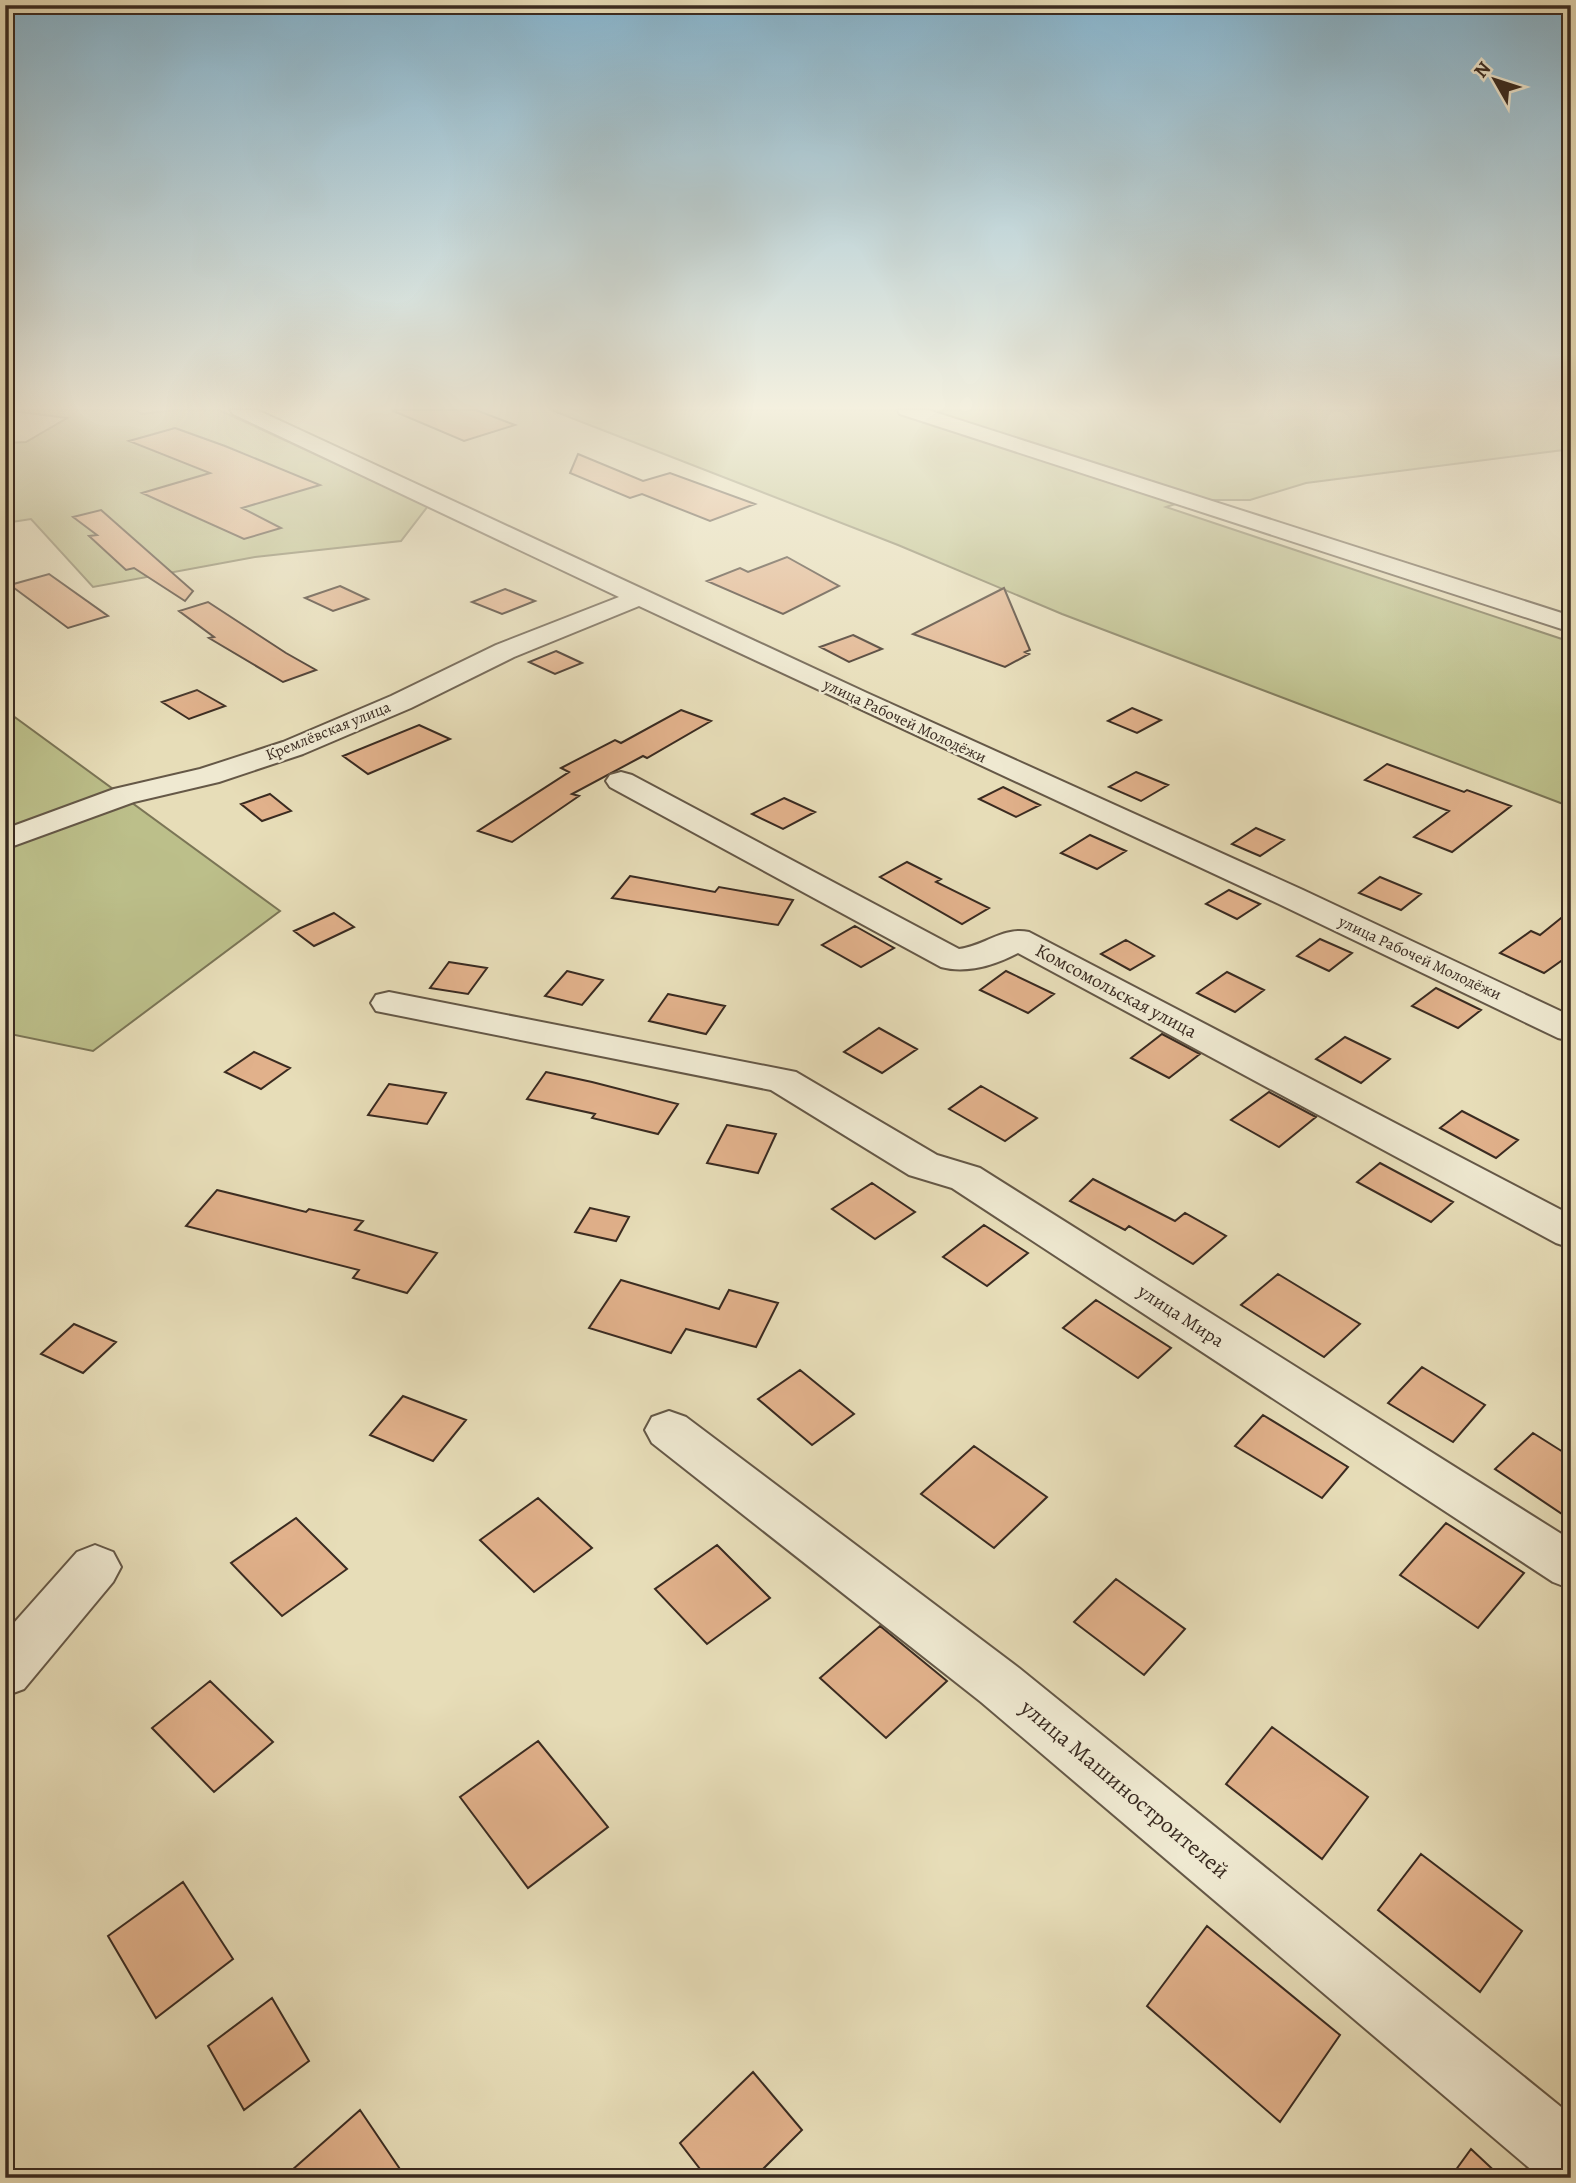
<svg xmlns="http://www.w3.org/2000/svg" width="1576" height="2183" viewBox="0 0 1576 2183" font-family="Alegreya,serif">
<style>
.green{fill:#bcbf8a;stroke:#7b7556;stroke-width:2}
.building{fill:#e1b18b;stroke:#3a2b21;stroke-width:2}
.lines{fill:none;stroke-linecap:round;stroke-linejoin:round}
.minor-casing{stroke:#655847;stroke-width:4}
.minor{fill:#efe9d1;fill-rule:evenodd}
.labels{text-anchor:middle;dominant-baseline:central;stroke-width:5;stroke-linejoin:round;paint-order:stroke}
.far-street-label{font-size:16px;fill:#3a2b21;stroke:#efe9d1}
.street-label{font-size:19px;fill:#3a2b21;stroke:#efe9d1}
.near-street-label{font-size:23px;fill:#3a2b21;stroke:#efe9d1}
</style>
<rect width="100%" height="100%" fill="#e7ddb8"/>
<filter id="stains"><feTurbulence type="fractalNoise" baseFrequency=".00286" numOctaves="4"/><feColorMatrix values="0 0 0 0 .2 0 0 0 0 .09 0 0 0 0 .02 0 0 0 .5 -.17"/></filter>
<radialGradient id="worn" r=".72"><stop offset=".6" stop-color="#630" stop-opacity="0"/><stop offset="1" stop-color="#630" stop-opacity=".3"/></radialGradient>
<path class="green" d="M5,410H136L142,414L173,410H219L428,506L401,541L255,557L93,587L31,519L5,523V443L26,442L67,418Z
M551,410H1571V449L1306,483L1250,500H1188L1166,507L1571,642V807L1062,614L898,545Z
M5,710L280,911L93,1051L5,1033Z"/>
<path class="building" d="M391,410H476L515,425L464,441Z
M175,428L225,446L320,485L242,508L281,528L244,539L142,493L210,473L129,441Z
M578,454L643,481L670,473L755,504L710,521L642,494L630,498L570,473Z
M101,510L193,591L185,601L134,568L126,570L89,536L97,535L73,517Z
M787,557L839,586L783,614L707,581L740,568L748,572Z
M49,574L108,616L68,628L10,585Z
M340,586L368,599L333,611L305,598Z
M1004,588L1030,650L1025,652L1029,654L1005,667L913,634Z
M505,589L535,601L502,614L472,602Z
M208,602L286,653L316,670L283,682L209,638L214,637L179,611Z
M853,635L882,649L849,662L820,647Z
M556,651L582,663L555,674L529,662Z
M197,690L225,706L189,719L162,702Z
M1132,708L1161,720L1137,733L1108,721Z
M681,710L711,721L647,758L643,756L572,794L579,796L512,842L478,831L569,772L561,768L615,740L621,743Z
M419,725L450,739L368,774L343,756Z
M1387,764L1464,792L1467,790L1511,806L1452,852L1414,837L1449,811L1365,780Z
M1136,772L1168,785L1141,801L1109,787Z
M1003,787L1040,805L1016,817L979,799Z
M270,794L291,811L262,821L241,804Z
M784,798L815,812L783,829L752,814Z
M1256,828L1284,840L1260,856L1232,844Z
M1090,835L1126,851L1097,869L1061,853Z
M907,862L941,879L936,882L989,908L962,924L880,877Z
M630,876L715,892L719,887L793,900L778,925L612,898Z
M1380,877L1421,894L1401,910L1359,893Z
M1229,890L1260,904L1237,919L1206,904Z
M1571,910V954L1544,973L1500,953L1531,931L1540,935Z
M334,913L354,927L314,946L294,931Z
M855,926L894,948L861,967L822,945Z
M1320,939L1352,953L1329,971L1297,956Z
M1126,940L1154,956L1130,970L1101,954Z
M449,962L487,968L468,994L430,988Z
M567,971L603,980L582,1005L545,996Z
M1006,971L1054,994L1028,1013L980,990Z
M1227,972L1264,990L1235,1012L1197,993Z
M1436,988L1481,1010L1458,1028L1412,1006Z
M668,994L725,1006L706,1034L649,1021Z
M879,1028L917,1049L882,1073L844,1052Z
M1162,1034L1200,1054L1169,1078L1131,1058Z
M1345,1037L1390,1059L1361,1083L1316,1059Z
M254,1052L290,1068L261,1089L225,1072Z
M546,1072L592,1082L678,1104L658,1134L592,1118L595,1114L527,1099Z
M389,1084L446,1093L427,1124L368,1115Z
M981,1086L1037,1118L1005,1141L949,1109Z
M1269,1092L1316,1117L1279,1147L1231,1120Z
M1462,1111L1518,1140L1496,1158L1440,1128Z
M727,1125L776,1134L758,1173L707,1163Z
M1380,1163L1453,1202L1431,1222L1357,1182Z
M1093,1179L1175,1221L1185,1213L1226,1236L1193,1264L1129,1226L1125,1230L1070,1201Z
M872,1183L915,1212L875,1239L832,1209Z
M217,1190L306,1212L309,1209L363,1221L355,1230L437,1253L407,1293L353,1278L359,1270L186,1226Z
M590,1208L629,1217L616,1241L575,1232Z
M984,1225L1028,1253L987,1286L943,1257Z
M1278,1274L1360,1324L1324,1357L1241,1305Z
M621,1280L719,1309L729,1290L778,1303L756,1347L686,1329L671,1353L589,1328Z
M1096,1300L1171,1348L1138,1378L1063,1328Z
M74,1324L116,1342L83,1373L41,1354Z
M1422,1367L1485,1405L1453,1442L1388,1403Z
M800,1370L854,1414L812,1445L758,1399Z
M403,1396L466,1420L433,1461L370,1435Z
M1263,1415L1348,1467L1322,1498L1235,1446Z
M1533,1433L1571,1457V1520L1495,1469Z
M974,1446L1047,1497L994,1548L921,1494Z
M538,1498L592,1548L534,1592L480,1540Z
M296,1518L347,1569L282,1616L231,1563Z
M1446,1523L1524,1573L1478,1628L1400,1575Z
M717,1545L770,1598L707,1644L655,1589Z
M1116,1579L1185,1629L1144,1675L1074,1622Z
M880,1626L947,1681L886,1738L820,1678Z
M210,1681L273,1742L214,1792L152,1728Z
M1272,1727L1368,1797L1322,1859L1226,1784Z
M538,1741L608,1827L528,1888L460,1797Z
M1421,1854L1522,1931L1480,1992L1378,1910Z
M183,1882L233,1959L156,2018L108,1936Z
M1207,1926L1340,2035L1280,2122L1147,2006Z
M272,1998L309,2061L244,2110L208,2046Z
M753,2072L802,2130L754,2178H707L680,2143Z
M360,2110L406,2178H283Z
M1471,2149L1502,2178H1450Z"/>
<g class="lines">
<g class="minor-casing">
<path id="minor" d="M231,410H257L867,693L1303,890L1571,1016V1041L1558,1038L1279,904L639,606L514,657L411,708L303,754L219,782L134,802L5,849V829L114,789L200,769L283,742L391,696L496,645L619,597L233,414Z
M898,410H928L1571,616V632L900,414Z
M621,772L632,775L959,949C984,946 1004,926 1029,932L1571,1215V1248L1556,1243L1018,953C995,965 966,974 941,967L610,787L606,781L610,775Z
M389,992L796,1072L937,1155L980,1168L1571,1540V1589L1553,1582L952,1188L909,1175L771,1090L376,1011L371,1003L376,995Z
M669,1411L686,1417L1019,1668L1571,2115V2178H1541L981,1702L652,1443L645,1430L652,1417Z
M95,1545L113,1552L121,1567L113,1582L24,1689L5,1696V1633L77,1552Z"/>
</g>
<use href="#minor" class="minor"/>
</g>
<linearGradient id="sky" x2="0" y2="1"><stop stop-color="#87b7d2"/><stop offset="0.57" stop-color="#f4f0df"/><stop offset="1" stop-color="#f4f0df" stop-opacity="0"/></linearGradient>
<rect width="1576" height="716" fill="url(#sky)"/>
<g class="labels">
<g class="far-street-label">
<text transform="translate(905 721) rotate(25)">улица Рабочей Молодёжи</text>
<text transform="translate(328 731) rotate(-22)">Кремлёвская улица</text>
<text transform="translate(1420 958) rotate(25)">улица Рабочей Молодёжи</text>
</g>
<g class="street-label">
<text transform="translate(1116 991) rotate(28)">Комсомольская улица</text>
<text transform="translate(1181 1316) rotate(33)">улица Мира</text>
</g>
<g class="near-street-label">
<text transform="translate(1125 1789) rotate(40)">улица Машиностроителей</text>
</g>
</g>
<rect width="1576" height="2183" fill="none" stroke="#e7ddb8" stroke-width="28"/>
<rect x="7" y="7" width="1562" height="2169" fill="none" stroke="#3a2b21" stroke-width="3.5"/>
<rect x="14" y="14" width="1548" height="2155" fill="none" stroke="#3a2b21" stroke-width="2"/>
<g transform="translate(1495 80) rotate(309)" stroke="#efe9d1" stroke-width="5" paint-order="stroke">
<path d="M0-5L12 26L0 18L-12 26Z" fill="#3a2b21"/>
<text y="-10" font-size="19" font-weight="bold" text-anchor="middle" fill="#3a2b21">N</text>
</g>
<rect width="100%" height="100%" filter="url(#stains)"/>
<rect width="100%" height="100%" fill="url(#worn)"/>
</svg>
